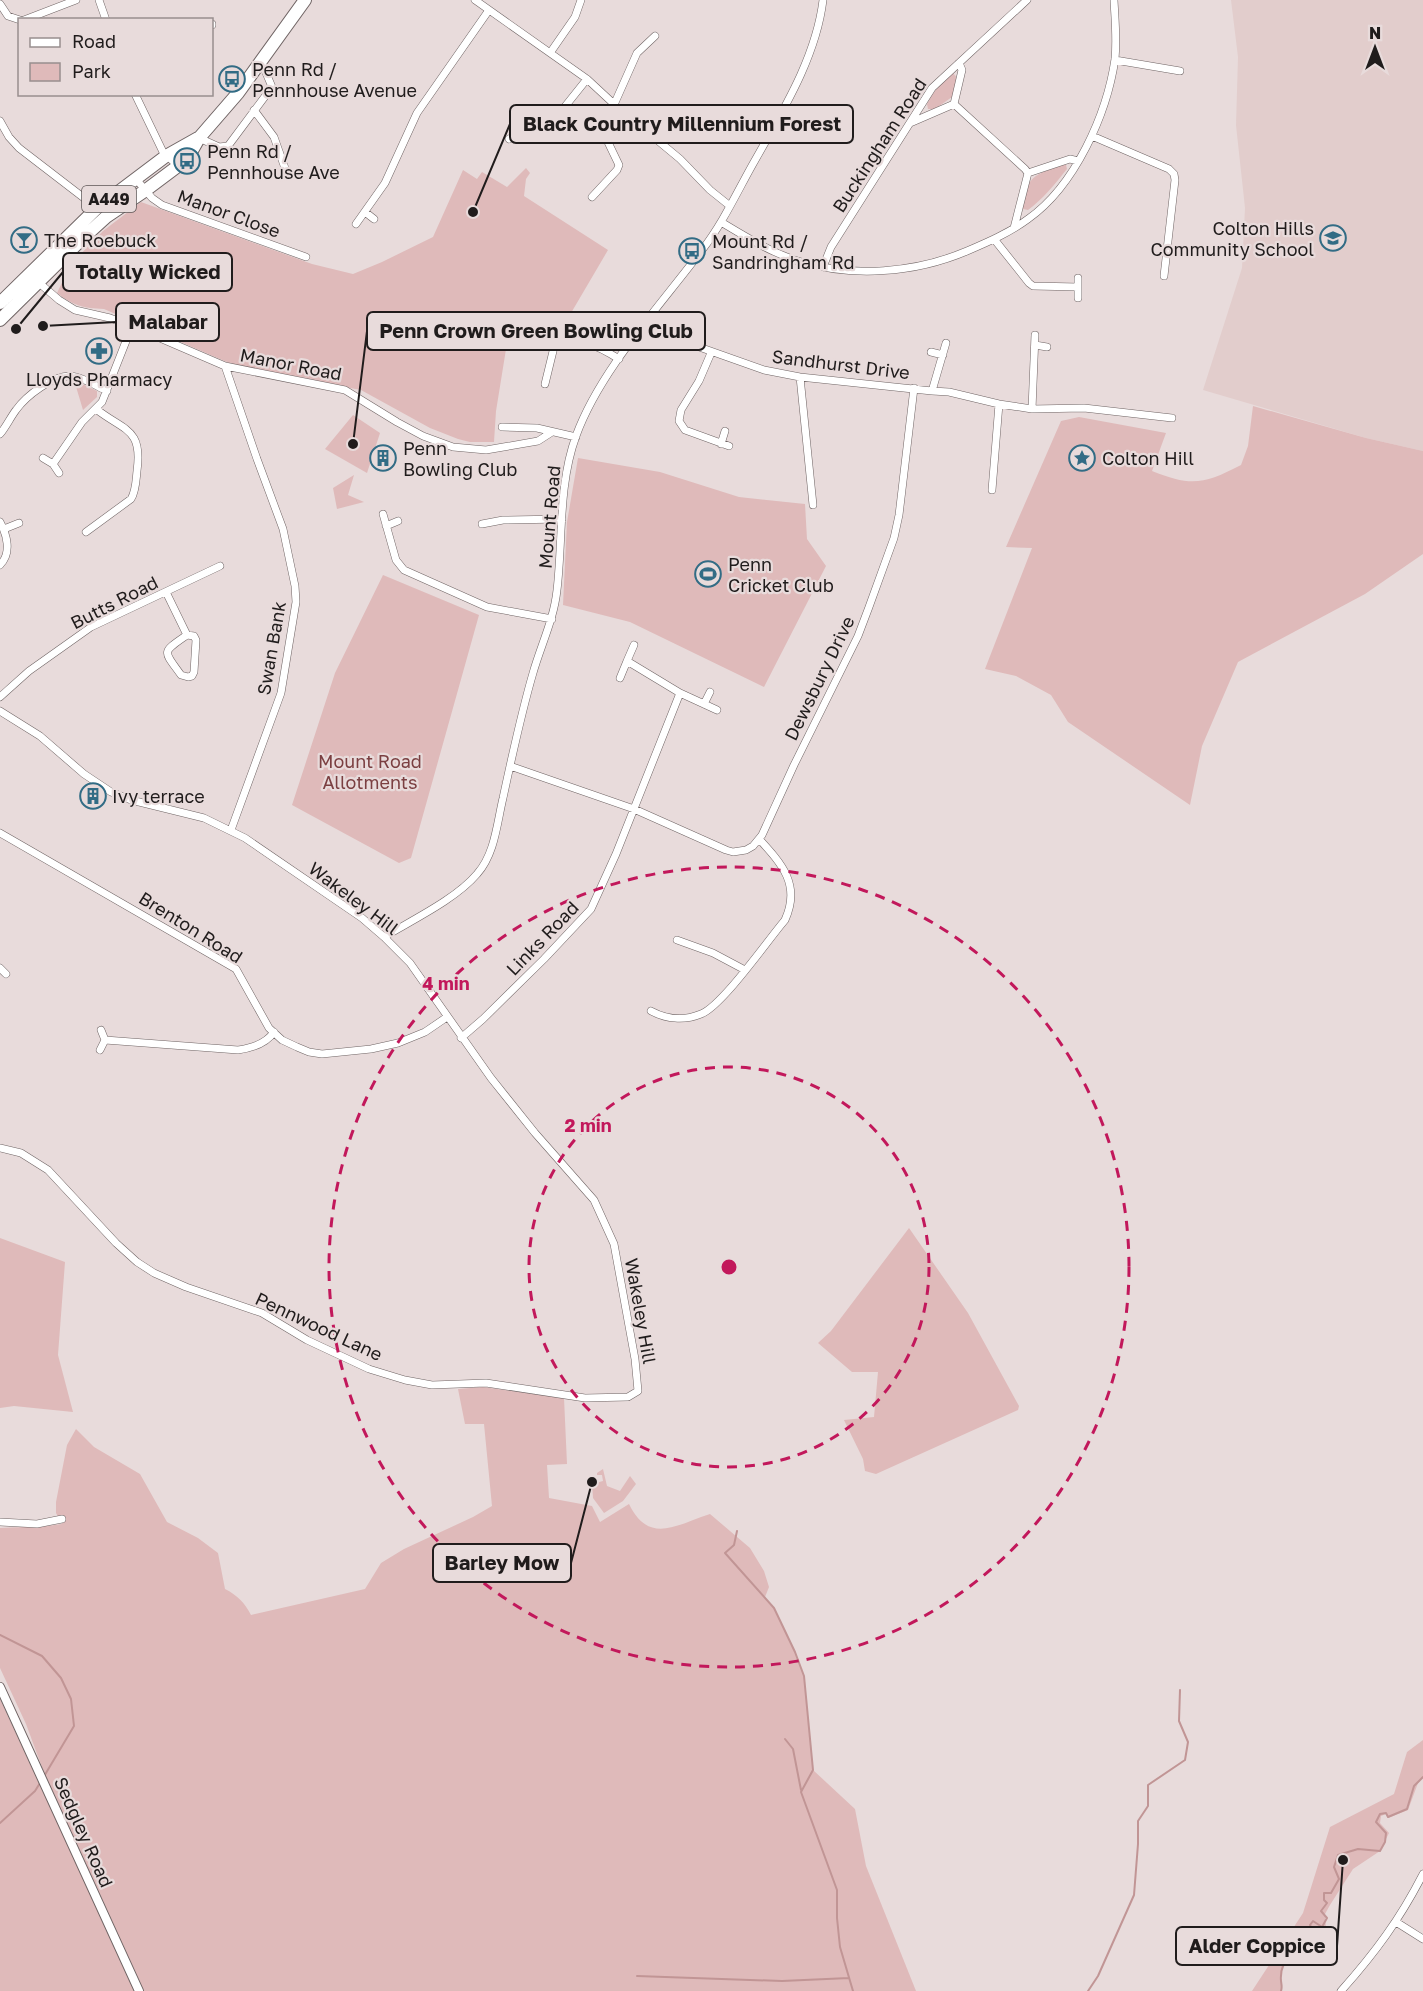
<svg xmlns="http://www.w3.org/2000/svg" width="1423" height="1991" viewBox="0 0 1423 1991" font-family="'Golos Text',sans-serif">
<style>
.built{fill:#e2cdcc}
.green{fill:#dfbaba}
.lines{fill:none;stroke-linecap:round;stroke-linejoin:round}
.stream{stroke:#c19595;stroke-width:2}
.minor-casing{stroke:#6f6464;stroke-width:8}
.tertiary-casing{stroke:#6f6464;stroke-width:10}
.trunk-casing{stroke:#6f6464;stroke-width:14}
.minor{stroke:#fff;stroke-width:7}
.tertiary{stroke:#fff;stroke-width:8}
.trunk{stroke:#fff;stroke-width:12}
.ring{fill:none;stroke:#c2185b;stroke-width:3;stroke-dasharray:10 8}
.labels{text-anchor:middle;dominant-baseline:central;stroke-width:4.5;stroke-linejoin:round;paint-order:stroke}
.shield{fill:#e8dbdb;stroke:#5c5555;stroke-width:1.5}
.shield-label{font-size:16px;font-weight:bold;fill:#201c1c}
.poi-label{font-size:18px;fill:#201c1c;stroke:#e8dbdb;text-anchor:start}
.street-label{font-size:18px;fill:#201c1c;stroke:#e8dbdb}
.park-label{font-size:18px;fill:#7b3f41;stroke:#e8dbdb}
.centre{fill:#c2185b;stroke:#e8dbdb;stroke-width:3}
.ring-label{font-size:18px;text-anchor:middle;font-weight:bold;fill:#c2185b;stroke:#e8dbdb;stroke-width:4.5;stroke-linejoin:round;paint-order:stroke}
.leader{fill:none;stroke:#201c1c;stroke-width:2}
.callout-dot{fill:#201c1c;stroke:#e8dbdb;stroke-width:2}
.callout{fill:#e8dbdb;stroke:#201c1c;stroke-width:2}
.callout-label{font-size:20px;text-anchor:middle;font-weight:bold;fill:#201c1c}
</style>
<rect width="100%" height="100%" fill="#e8dbdb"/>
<path class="built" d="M1231,0H1423V451L1366,438L1203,390L1242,268L1245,208L1236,125L1238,57Z"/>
<path class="green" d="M953,73L957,78L952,97L935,109H928L927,104C933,92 942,81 953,73Z
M1063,164L1066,165L1067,169C1055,184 1043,199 1028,210L1023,209C1023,177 1037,174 1063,164Z
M526,168L530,173L526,179L524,196L608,250L564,325L512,312L496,411L494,442H470L458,439L430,428L361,390L307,380V378L243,369L104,309C83,308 74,306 57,293L71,264L103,231L141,202L312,264L353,274L382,262L433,237L463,170L477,179L482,172L507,187Z
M74,380L97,391V397L83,410Z
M1253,406L1366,438L1423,451V554L1365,594L1238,662L1202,746L1190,805L1068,722L1051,695L1016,676L985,669L1032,548L1006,547L1061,421L1079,417L1166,433L1152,471C1192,487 1204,484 1241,465L1248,446Z
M353,415L380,433L367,473L325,449Z
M578,458L660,472L739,497L805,504L807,539L826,566L764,687L630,622L563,605L567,522Z
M354,475L348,495L364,502L337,509L333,488Z
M383,575L479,615L411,858L399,863L292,805L335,673Z
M909,1228L968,1313L1019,1406L1018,1410L876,1474L865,1471L863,1459L844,1420L874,1417L878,1372H852L818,1343L831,1331Z
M0,1238L65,1262L58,1355L73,1412L14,1406L0,1408Z
M483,1387L564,1398L567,1464L547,1465L549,1498L592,1506L600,1522L629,1504C649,1545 676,1525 710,1514L750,1548L764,1571L769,1587L765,1597L774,1608L795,1652L804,1676L813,1770L855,1809L866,1866L916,1991H144L43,1770L26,1724L0,1668V1528L47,1526L62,1524L56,1513V1502L67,1445L76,1429L94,1447L140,1474L167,1522L198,1538L218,1553L225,1589C237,1595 245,1603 251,1615L365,1589L381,1563L404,1549L473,1517L492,1506L484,1424H465L458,1389Z
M603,1469L607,1486L620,1491L630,1476L636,1484L623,1501L604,1513L593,1498L592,1484L603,1481L602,1475H597V1473Z
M0,1699L135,1991H0Z
M1423,1740V1777L1418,1783L1408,1810L1388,1818L1386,1814L1381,1816L1380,1823L1389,1833L1380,1851L1353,1869L1330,1905L1325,1914L1327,1943L1317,1954L1306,1948C1294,1953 1281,1961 1281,1976C1281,1982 1283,1985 1281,1991H1252L1303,1913L1330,1827L1394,1794L1407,1752Z"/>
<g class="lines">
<path class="stream" d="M737,1531L734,1545L725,1553L774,1608L795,1652L804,1676L813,1770L801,1792L837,1890V1918L840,1947L853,1991
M0,1635L42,1656L61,1678L71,1699L74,1726L43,1778
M785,1739L793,1749L801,1790
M0,1823L35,1791L40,1783
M637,1976L782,1981L849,1978
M1088,1991L1098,1976L1134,1895L1138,1844V1821L1148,1806V1785L1185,1760L1188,1742L1179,1721L1180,1690
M1281,1991C1283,1985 1280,1982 1281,1976C1281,1960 1294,1953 1307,1947L1316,1954L1326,1943L1327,1936L1324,1933L1316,1936L1310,1925L1313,1921L1322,1927L1327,1918L1321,1911L1327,1903L1324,1900V1893H1331L1339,1879L1334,1867L1338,1855L1358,1849L1380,1851L1385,1842L1386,1833L1376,1822L1380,1814L1386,1813L1388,1817L1407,1809L1414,1786L1423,1777"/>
<g class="minor-casing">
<path id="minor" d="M99,0L106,20
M475,0L587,79L615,105L680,159L710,190L730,206
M0,4L8,16L20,20
M24,20L76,0
M212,25V24
M550,53L575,17L581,0
M1115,60L1180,71
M135,94L163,152L178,166
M954,104L1025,169L1028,173
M254,110L274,137L286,171
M0,121L9,137L19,148L97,208
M910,123L954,104L962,70L959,63
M1092,136L1169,169L1174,174L1175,180L1164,276
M199,138L219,147L228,146L272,87L261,61
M509,139L559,114L587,79
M136,179L152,198L162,205L306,257
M592,197L617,170L619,165L606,138L605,125L637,53L655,36
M365,212L374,219
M721,222C746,237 770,252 798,261C853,278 915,273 967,251C988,242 1009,233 1028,219C1075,186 1107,114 1115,59C1117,39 1115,20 1114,0
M356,224L385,183L417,113L489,10
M1014,228L1028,173L1070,159L1078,161
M994,239L1029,283L1033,286L1078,287
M823,267L831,247L932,88L1027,0
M38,282L59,300L75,310L110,318L132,326L225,366L345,390L397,422L423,436L453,447L486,450L538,441L552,432
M1078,298V278
M646,321L658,330L685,342L764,370L800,377L932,391L946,343
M1035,345L1047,347
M931,352L943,355
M711,353L699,381L681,410L679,421L685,430L729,446
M225,366L257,459L283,529L295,586L296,602L281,693L231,830
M800,377L813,505
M545,384L555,343C585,340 593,343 619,359
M932,391L949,392L999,404L1032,409L1084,408L1172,418
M1032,409L1035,335
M502,427L537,428L576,437
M0,434C6,427 10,418 16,410C26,396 53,375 71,376C83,377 96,386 107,391
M721,444L725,431
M43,458L53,464L59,473
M53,464L82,422L102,402L132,326
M992,490L999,404
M383,514L396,560L404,570L487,607L552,619
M0,522C7,535 12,553 0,565
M482,524L503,520L562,519
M386,526L398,521
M4,529L19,523
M86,532L131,499C136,491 136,480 137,471C143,428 124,431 96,409
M166,592L187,635L194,636L196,640L194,672L192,676L188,677L181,675C163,650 161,653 187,635
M634,645L627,661L680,693L717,710
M620,678L627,661
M0,697L29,671L91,627L220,566
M704,704L710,692
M0,711L40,736L84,774L111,792L131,800L204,818L245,838L362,918L384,937L410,963L491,1078L535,1133L594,1200L614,1244L635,1359L638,1391L628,1397L585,1398L486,1383L432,1385L405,1380L369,1369L307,1340L262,1313L186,1287L154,1273L137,1262L116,1243L48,1170L21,1153L0,1148
M510,766L634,809L726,850L733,852L746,850L753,846L762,835L794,765L858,636L869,607L894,538L899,515L914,388
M0,833L236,969L269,1028L282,1040L297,1047L309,1052L322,1054L371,1049L398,1043L425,1032L447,1017
M384,937C412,920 456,899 477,874C495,854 497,823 503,798C512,756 521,714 533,673C541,645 554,619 557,590C563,540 558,485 576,436C600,370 660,306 702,250C723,223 737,192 754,162C782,112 816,58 823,0
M677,940L713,953L745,970
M0,968L6,974
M651,1011C666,1019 684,1021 701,1014C722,1006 768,940 785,920C801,885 782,864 759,839
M461,1038L483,1019L544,959L591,909L616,854L680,693
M105,1040L238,1050C252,1048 266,1044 274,1032
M100,1050L105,1040L101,1030
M0,1522L37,1524L62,1519
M1396,1922L1423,1939
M1341,1991C1375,1953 1400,1919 1423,1874"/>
</g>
<g class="tertiary-casing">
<path id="tertiary" d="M0,1687L139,1991"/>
</g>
<g class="trunk-casing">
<path id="trunk" d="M0,303L97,208L166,156L198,138
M0,320L84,237L106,217L146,190L178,166L190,154L199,138L238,93L305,0"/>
</g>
<use href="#minor" class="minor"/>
<use href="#tertiary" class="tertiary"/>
<use href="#trunk" class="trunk"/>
</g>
<g class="ring">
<circle cx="729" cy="1267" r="200"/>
<circle cx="729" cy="1267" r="400"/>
</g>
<defs>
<g id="bus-ring" transform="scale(1.35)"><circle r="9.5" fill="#e8dbdb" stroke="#326c85" stroke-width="1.5"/><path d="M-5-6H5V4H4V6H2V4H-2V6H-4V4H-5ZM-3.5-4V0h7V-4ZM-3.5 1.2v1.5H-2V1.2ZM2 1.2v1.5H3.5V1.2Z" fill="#326c85"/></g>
<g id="school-ring" transform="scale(1.35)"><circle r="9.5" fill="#e8dbdb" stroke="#326c85" stroke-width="1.5"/><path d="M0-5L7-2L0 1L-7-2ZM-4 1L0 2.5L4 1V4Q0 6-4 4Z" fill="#326c85"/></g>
<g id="bar-ring" transform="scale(1.35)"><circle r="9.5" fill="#e8dbdb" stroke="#326c85" stroke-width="1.5"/><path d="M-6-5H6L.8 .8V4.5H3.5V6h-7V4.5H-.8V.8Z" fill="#326c85"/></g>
<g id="pharmacy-ring" transform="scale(1.35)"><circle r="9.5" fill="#e8dbdb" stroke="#326c85" stroke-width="1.5"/><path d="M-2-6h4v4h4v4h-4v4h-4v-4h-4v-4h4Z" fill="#326c85"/></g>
<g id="building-ring" transform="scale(1.35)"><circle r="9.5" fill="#e8dbdb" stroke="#326c85" stroke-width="1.5"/><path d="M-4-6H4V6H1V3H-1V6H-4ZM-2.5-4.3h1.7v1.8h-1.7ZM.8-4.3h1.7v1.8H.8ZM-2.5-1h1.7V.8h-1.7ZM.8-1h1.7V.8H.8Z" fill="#326c85"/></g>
<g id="sight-ring" transform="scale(1.35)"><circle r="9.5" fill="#e8dbdb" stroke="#326c85" stroke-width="1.5"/><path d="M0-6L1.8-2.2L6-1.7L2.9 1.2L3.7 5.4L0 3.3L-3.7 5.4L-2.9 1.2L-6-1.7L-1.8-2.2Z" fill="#326c85"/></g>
<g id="stadium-ring" transform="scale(1.35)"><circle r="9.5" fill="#e8dbdb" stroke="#326c85" stroke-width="1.5"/><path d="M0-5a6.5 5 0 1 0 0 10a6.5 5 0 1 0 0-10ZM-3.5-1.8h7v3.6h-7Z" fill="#326c85"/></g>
</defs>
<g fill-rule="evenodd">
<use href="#bus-ring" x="232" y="79"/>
<use href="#bus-ring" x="187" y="161"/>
<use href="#school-ring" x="1333" y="238"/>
<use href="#bar-ring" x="24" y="240"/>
<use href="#bus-ring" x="692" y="251"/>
<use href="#pharmacy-ring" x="99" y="351"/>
<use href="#building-ring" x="383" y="458"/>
<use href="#sight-ring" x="1082" y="458"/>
<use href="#stadium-ring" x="708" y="574"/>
<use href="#building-ring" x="93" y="796"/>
</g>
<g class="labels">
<rect class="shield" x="82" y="186" width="54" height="26" rx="4.5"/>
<g class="shield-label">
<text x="109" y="199">A449</text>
</g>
<g class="poi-label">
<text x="252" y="69">Penn Rd /<tspan x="252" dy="21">Pennhouse Avenue</tspan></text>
<text x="207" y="151">Penn Rd /<tspan x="207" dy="21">Pennhouse Ave</tspan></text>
<text x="1314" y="228" text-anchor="end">Colton Hills<tspan x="1314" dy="21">Community School</tspan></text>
<text x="44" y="240">The Roebuck</text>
<text x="712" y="241">Mount Rd /<tspan x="712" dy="21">Sandringham Rd</tspan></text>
<text x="99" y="379" text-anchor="middle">Lloyds Pharmacy</text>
<text x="403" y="448">Penn<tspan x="403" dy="21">Bowling Club</tspan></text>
<text x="1102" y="458">Colton Hill</text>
<text x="728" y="564">Penn<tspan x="728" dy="21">Cricket Club</tspan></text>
<text x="112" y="796">Ivy terrace</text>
</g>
<g class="street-label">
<text transform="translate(879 145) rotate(-57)">Buckingham Road</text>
<text transform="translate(229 213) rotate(20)">Manor Close</text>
<text transform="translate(291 364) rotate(11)">Manor Road</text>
<text transform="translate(841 364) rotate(7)">Sandhurst Drive</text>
<text transform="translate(549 517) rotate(-85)">Mount Road</text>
<text transform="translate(114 602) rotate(-27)">Butts Road</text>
<text transform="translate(271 648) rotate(-80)">Swan Bank</text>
<text transform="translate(819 678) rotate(-64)">Dewsbury Drive</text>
<text transform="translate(354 898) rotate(37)">Wakeley Hill</text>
<text transform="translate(191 927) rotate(32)">Brenton Road</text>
<text transform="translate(542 938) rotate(-46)">Links Road</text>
<text transform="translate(641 1311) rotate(80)">Wakeley Hill</text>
<text transform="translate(319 1326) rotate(25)">Pennwood Lane</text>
<text transform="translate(84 1832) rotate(66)">Sedgley Road</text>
</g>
<g class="park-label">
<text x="370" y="761">Mount Road<tspan x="370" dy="21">Allotments</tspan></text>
</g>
</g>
<circle cx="729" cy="1267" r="9" class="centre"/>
<g class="ring-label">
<text x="446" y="990">4 min</text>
<text x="588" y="1132">2 min</text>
</g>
<path class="leader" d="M473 212L510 124M16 329L63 272M43 326L116 322M353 444L367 331M592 1482L571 1563M1343 1860L1337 1946"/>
<g class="callout-dot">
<circle cx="473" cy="212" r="6"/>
<circle cx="16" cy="329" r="6"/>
<circle cx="43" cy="326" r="6"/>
<circle cx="353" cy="444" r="6"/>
<circle cx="592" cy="1482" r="6"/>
<circle cx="1343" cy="1860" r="6"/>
</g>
<g class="callout">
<rect x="510" y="105" width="343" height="38" rx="6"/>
<rect x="63" y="253" width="169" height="38" rx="6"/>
<rect x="116" y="303" width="103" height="38" rx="6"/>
<rect x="367" y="312" width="338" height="38" rx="6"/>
<rect x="433" y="1544" width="138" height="38" rx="6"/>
<rect x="1176" y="1927" width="161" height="38" rx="6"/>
</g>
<g class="callout-label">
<text x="682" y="131">Black Country Millennium Forest</text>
<text x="148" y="279">Totally Wicked</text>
<text x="168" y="329">Malabar</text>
<text x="536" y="338">Penn Crown Green Bowling Club</text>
<text x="502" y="1570">Barley Mow</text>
<text x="1257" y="1953">Alder Coppice</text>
</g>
<rect x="18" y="18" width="195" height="78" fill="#e8dbdb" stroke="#988f8f" stroke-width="1.5"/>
<rect x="30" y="38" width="30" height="9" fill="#ffffff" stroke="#988f8f" stroke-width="1.5"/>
<text x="72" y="48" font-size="18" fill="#201c1c">Road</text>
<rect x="30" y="63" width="30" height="18" fill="#dfbaba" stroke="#988f8f" stroke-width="1.5"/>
<text x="72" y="78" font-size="18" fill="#201c1c">Park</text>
<g transform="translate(1375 48)" stroke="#e8dbdb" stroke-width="4.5" paint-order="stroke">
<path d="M0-4.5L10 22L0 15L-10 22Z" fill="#201c1c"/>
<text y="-9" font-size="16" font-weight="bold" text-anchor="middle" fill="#201c1c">N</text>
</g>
</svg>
